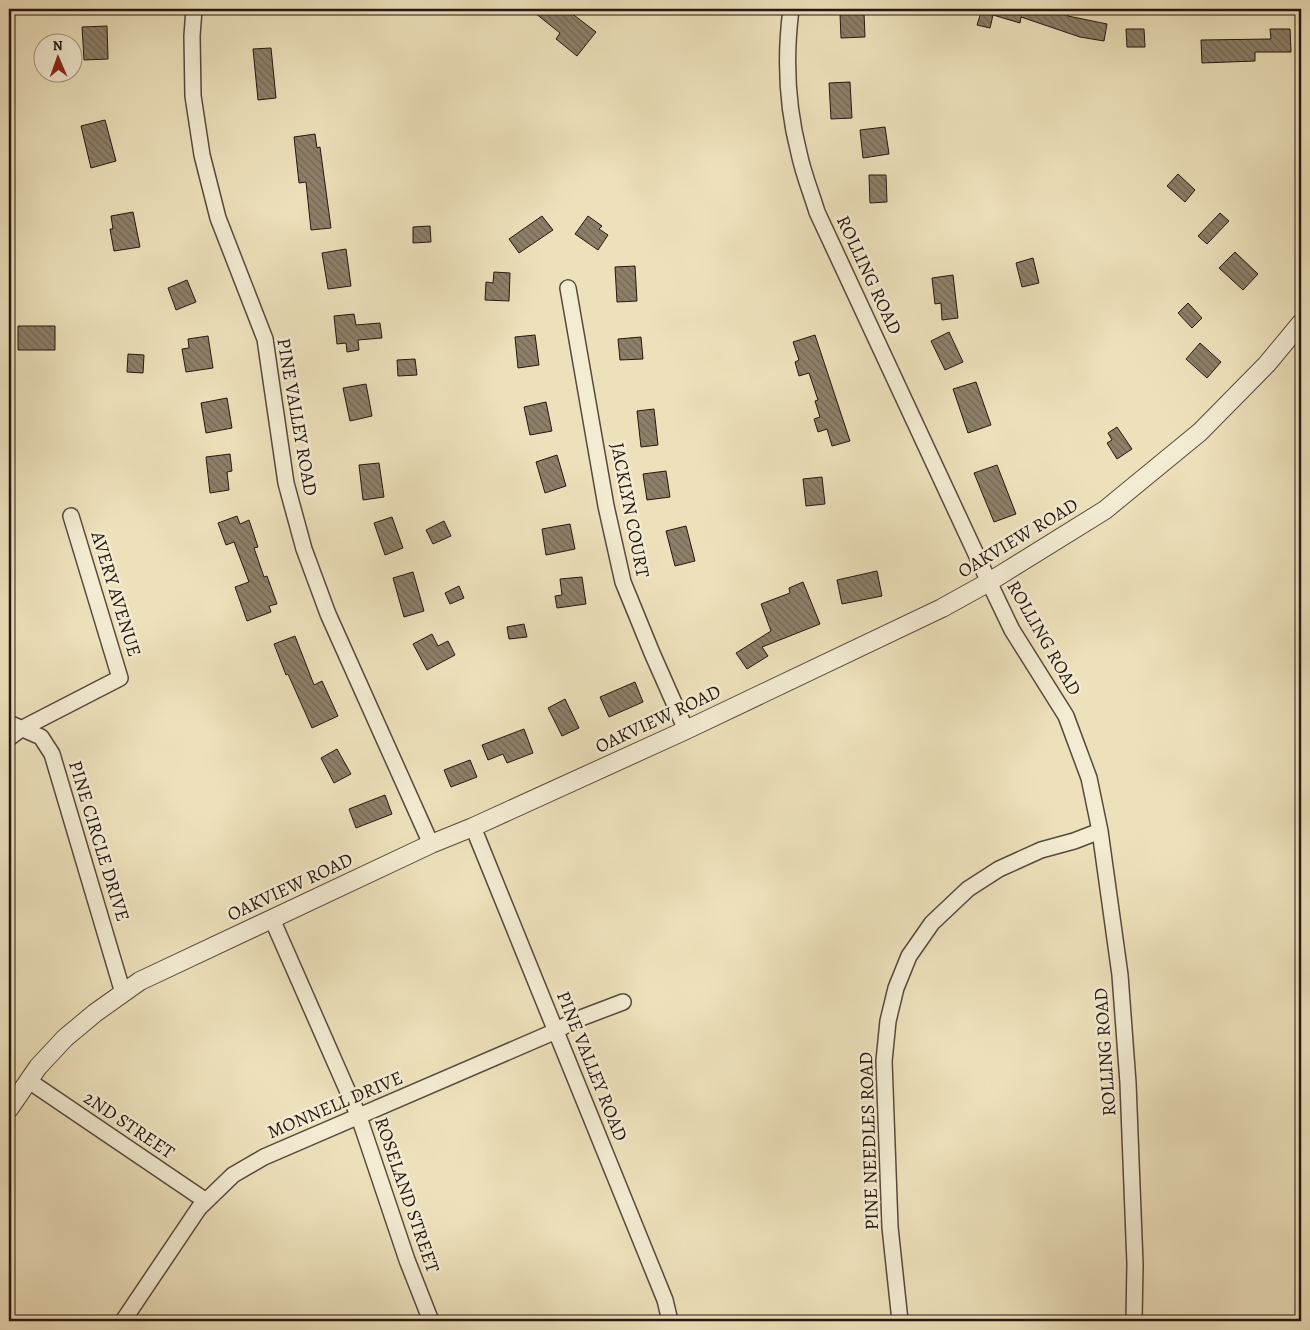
<svg xmlns="http://www.w3.org/2000/svg" width="1310" height="1330" viewBox="0 0 1310 1330" font-family="Alegreya,serif">
<style>
.lines{fill:none;stroke-linecap:round;stroke-linejoin:round}
.stream{stroke:#756654;stroke-width:4.5}
.building{fill:url(#building-back-hatch);stroke:#261610}
.minor-casing{stroke:#58493b;stroke-width:18}
.tertiary-casing{stroke:#58493b;stroke-width:20}
.minor{stroke:#f3ecd3;stroke-width:15}
.tertiary{stroke:#f3ecd3;stroke-width:18}
.labels{text-anchor:middle;dominant-baseline:central;stroke-width:5;stroke-linejoin:round;paint-order:stroke}
.street-label{font-size:19px;fill:#261610;stroke:#f3ecd3}
</style>
<defs>
<pattern id="building-back-hatch" width="6" height="6" patternUnits="userSpaceOnUse" patternTransform="scale(1.25)"><rect width="6" height="6" fill="#8d8069"/><path d="M-1 5l2 2M0 0l6 6M5-1l2 2" fill="none" stroke="#736855"/></pattern>
</defs>
<rect width="100%" height="100%" fill="#ede1bb"/>
<filter id="stains"><feTurbulence type="fractalNoise" baseFrequency=".004" numOctaves="4"/><feColorMatrix values="0 0 0 0 .2 0 0 0 0 .09 0 0 0 0 .02 0 0 0 .5 -.17"/></filter>
<radialGradient id="worn" r=".72"><stop offset=".6" stop-color="#630" stop-opacity="0"/><stop offset="1" stop-color="#630" stop-opacity=".3"/></radialGradient>
<g class="lines">
<path class="stream" d="M9,15L11,9"/>
</g>
<path class="building" d="M530,9H566L596,32L577,56L556,39L560,33Z
M982,9H1056L1069,13L1068,16L1107,24L1104,41L1080,37L1021,17L1020,23L993,15L990,28L977,25Z
M864,13L865,37L841,38L840,14Z
M107,26L108,59L84,60L82,27Z
M1126,29H1144L1145,47H1127Z
M1270,29H1290L1291,52H1255V61L1202,63L1201,40L1271,39Z
M271,48L276,98L258,100L253,49Z
M850,82L852,118L831,119L829,83Z
M105,120L116,161L91,168L81,126Z
M885,127L889,154L863,158L860,130Z
M315,134L317,148L320,147L331,228L311,230L306,182L299,183L294,137Z
M1178,174L1195,190L1185,202L1167,186Z
M869,175H886L887,202L870,203Z
M133,212L140,247L114,251L110,229H113L111,216Z
M1220,213L1229,221L1207,244L1198,236Z
M542,216L553,230L519,253L509,239Z
M588,216L602,226L599,229L608,235L598,250L575,234Z
M430,226L431,242L413,243V227Z
M346,249L351,286L328,289L322,253Z
M1235,252L1258,274L1243,290L1219,268Z
M1033,258L1039,283L1022,287L1016,263Z
M635,266L637,301L617,302L615,267Z
M494,272L510,273L509,301L485,300L486,282L493,283Z
M953,275L958,318L942,320L941,303L935,304L932,278Z
M187,280L196,302L176,310L168,288Z
M1188,303L1202,318L1192,328L1178,313Z
M354,314L356,325L380,323L382,338L358,340L359,350L347,352L346,343L337,344L334,316Z
M18,326H55V350H18Z
M949,332L963,362L945,370L931,341Z
M535,335L539,365L518,368L515,337Z
M815,335L850,441L832,446L827,429L818,432L814,419L820,417L815,401L818,400L809,373L799,376L795,362L799,360L793,342Z
M208,336L213,368L186,372L182,349L189,348L188,339Z
M641,337L643,359L620,360L618,339Z
M1200,343L1221,362L1207,378L1186,359Z
M128,354L144,355L143,373L127,372Z
M415,359L417,375L398,376L397,360Z
M976,382L991,425L968,433L953,389Z
M366,384L372,416L350,421L343,388Z
M227,398L232,428L206,433L201,403Z
M546,402L552,431L530,435L524,407Z
M654,409L658,445L641,447L637,411Z
M1117,427L1132,449L1117,459L1107,443L1112,440L1108,433Z
M230,454L232,471L227,472L229,490L210,493L206,457Z
M557,455L566,486L545,493L536,462Z
M379,463L384,497L363,500L359,465Z
M997,465L1016,514L994,522L974,473Z
M666,471L670,497L647,500L643,474Z
M822,477L825,504L806,506L803,479Z
M237,516L240,524L249,520L258,547L254,548L264,577L267,576L277,604L269,606L271,612L247,621L235,587L249,582L234,542L226,545L218,523Z
M392,517L403,548L385,555L374,523Z
M444,521L451,536L433,544L426,530Z
M570,524L575,549L546,555L542,529Z
M686,526L695,561L675,566L666,531Z
M877,571L882,596L842,604L837,580Z
M413,572L424,611L404,617L393,578Z
M582,577L586,604L557,608L555,596L562,595L560,579Z
M803,582L820,624L762,647L768,656L747,669L736,653L771,631L761,604L790,593L789,588Z
M459,586L464,598L450,604L445,593Z
M524,624L527,637L509,639L507,627Z
M432,634L438,646L448,641L455,655L427,670L413,644Z
M295,636L314,685L322,681L338,716L312,728L288,674L286,675L274,644Z
M635,682L643,702L609,717L600,697Z
M565,699L579,728L562,736L548,708Z
M524,729L533,753L507,763L503,754L488,760L482,745Z
M337,749L351,774L334,783L321,758Z
M470,760L477,777L451,787L444,770Z
M385,795L392,814L356,828L349,809Z"/>
<g class="lines">
<g class="minor-casing">
<path id="minor" d="M194,9L192,36L193,96L202,155L218,218L265,339L286,483L304,549L328,614L431,844
M791,9C785,56 787,107 799,153C803,173 811,192 817,212L989,582L1012,630L1066,716L1089,778L1100,831L1120,975L1128,1083L1135,1264L1134,1321
M568,288L606,506L623,582L652,653L686,730
M9,723L41,737L52,754L123,993
M9,738L21,729L120,678L71,516
M473,827L665,1300L670,1321
M272,919L359,1117L407,1260L431,1321
M29,1081L206,1201
M123,1321L199,1208L233,1175L264,1157L556,1031L573,1021L623,1002
M900,1321L890,1227L884,1061L888,1021L896,988L909,956L932,923L968,889L999,869L1041,850L1074,841L1100,831"/>
</g>
<g class="tertiary-casing">
<path id="tertiary" d="M9,1109L38,1067L65,1038L95,1013L140,981L431,844L473,827L686,730L942,608L989,582L1105,510L1200,432L1267,364L1301,323"/>
</g>
<use href="#minor" class="minor"/>
<use href="#tertiary" class="tertiary"/>
</g>
<g class="labels">
<g class="street-label">
<text transform="translate(869 275) rotate(65)">ROLLING ROAD</text>
<text transform="translate(297 417) rotate(80)">PINE VALLEY ROAD</text>
<text transform="translate(630 510) rotate(79)">JACKLYN COURT</text>
<text transform="translate(1018 538) rotate(-31)">OAKVIEW ROAD</text>
<text transform="translate(116 594) rotate(73)">AVERY AVENUE</text>
<text transform="translate(1044 638) rotate(60)">ROLLING ROAD</text>
<text transform="translate(658 719) rotate(-25)">OAKVIEW ROAD</text>
<text transform="translate(99 841) rotate(73)">PINE CIRCLE DRIVE</text>
<text transform="translate(290 887) rotate(-25)">OAKVIEW ROAD</text>
<text transform="translate(1105 1052) rotate(-94)">ROLLING ROAD</text>
<text transform="translate(592 1066) rotate(68)">PINE VALLEY ROAD</text>
<text transform="translate(335 1105) rotate(-23)">MONNELL DRIVE</text>
<text transform="translate(129 1125) rotate(34)">2ND STREET</text>
<text transform="translate(869 1141) rotate(-92)">PINE NEEDLES ROAD</text>
<text transform="translate(407 1195) rotate(71)">ROSELAND STREET</text>
</g>
</g>
<rect width="1310" height="1330" fill="none" stroke="#ede1bb" stroke-width="30"/>
<rect x="10" y="10" width="1290" height="1310" fill="none" stroke="#261610" stroke-width="2.5"/>
<rect x="15" y="15" width="1280" height="1300" fill="none" stroke="#261610"/>
<g transform="translate(58 58) rotate(358)"><circle r="24" fill="#f3ecd3" stroke="#a19685"/>
<path d="M0-4L9 19L0 12L-9 19Z" fill="#8f2418"/>
<text y="-8" font-size="14" font-weight="bold" text-anchor="middle" fill="#261610">N</text>
</g>
<rect width="100%" height="100%" filter="url(#stains)"/>
<rect width="100%" height="100%" fill="url(#worn)"/>
</svg>
